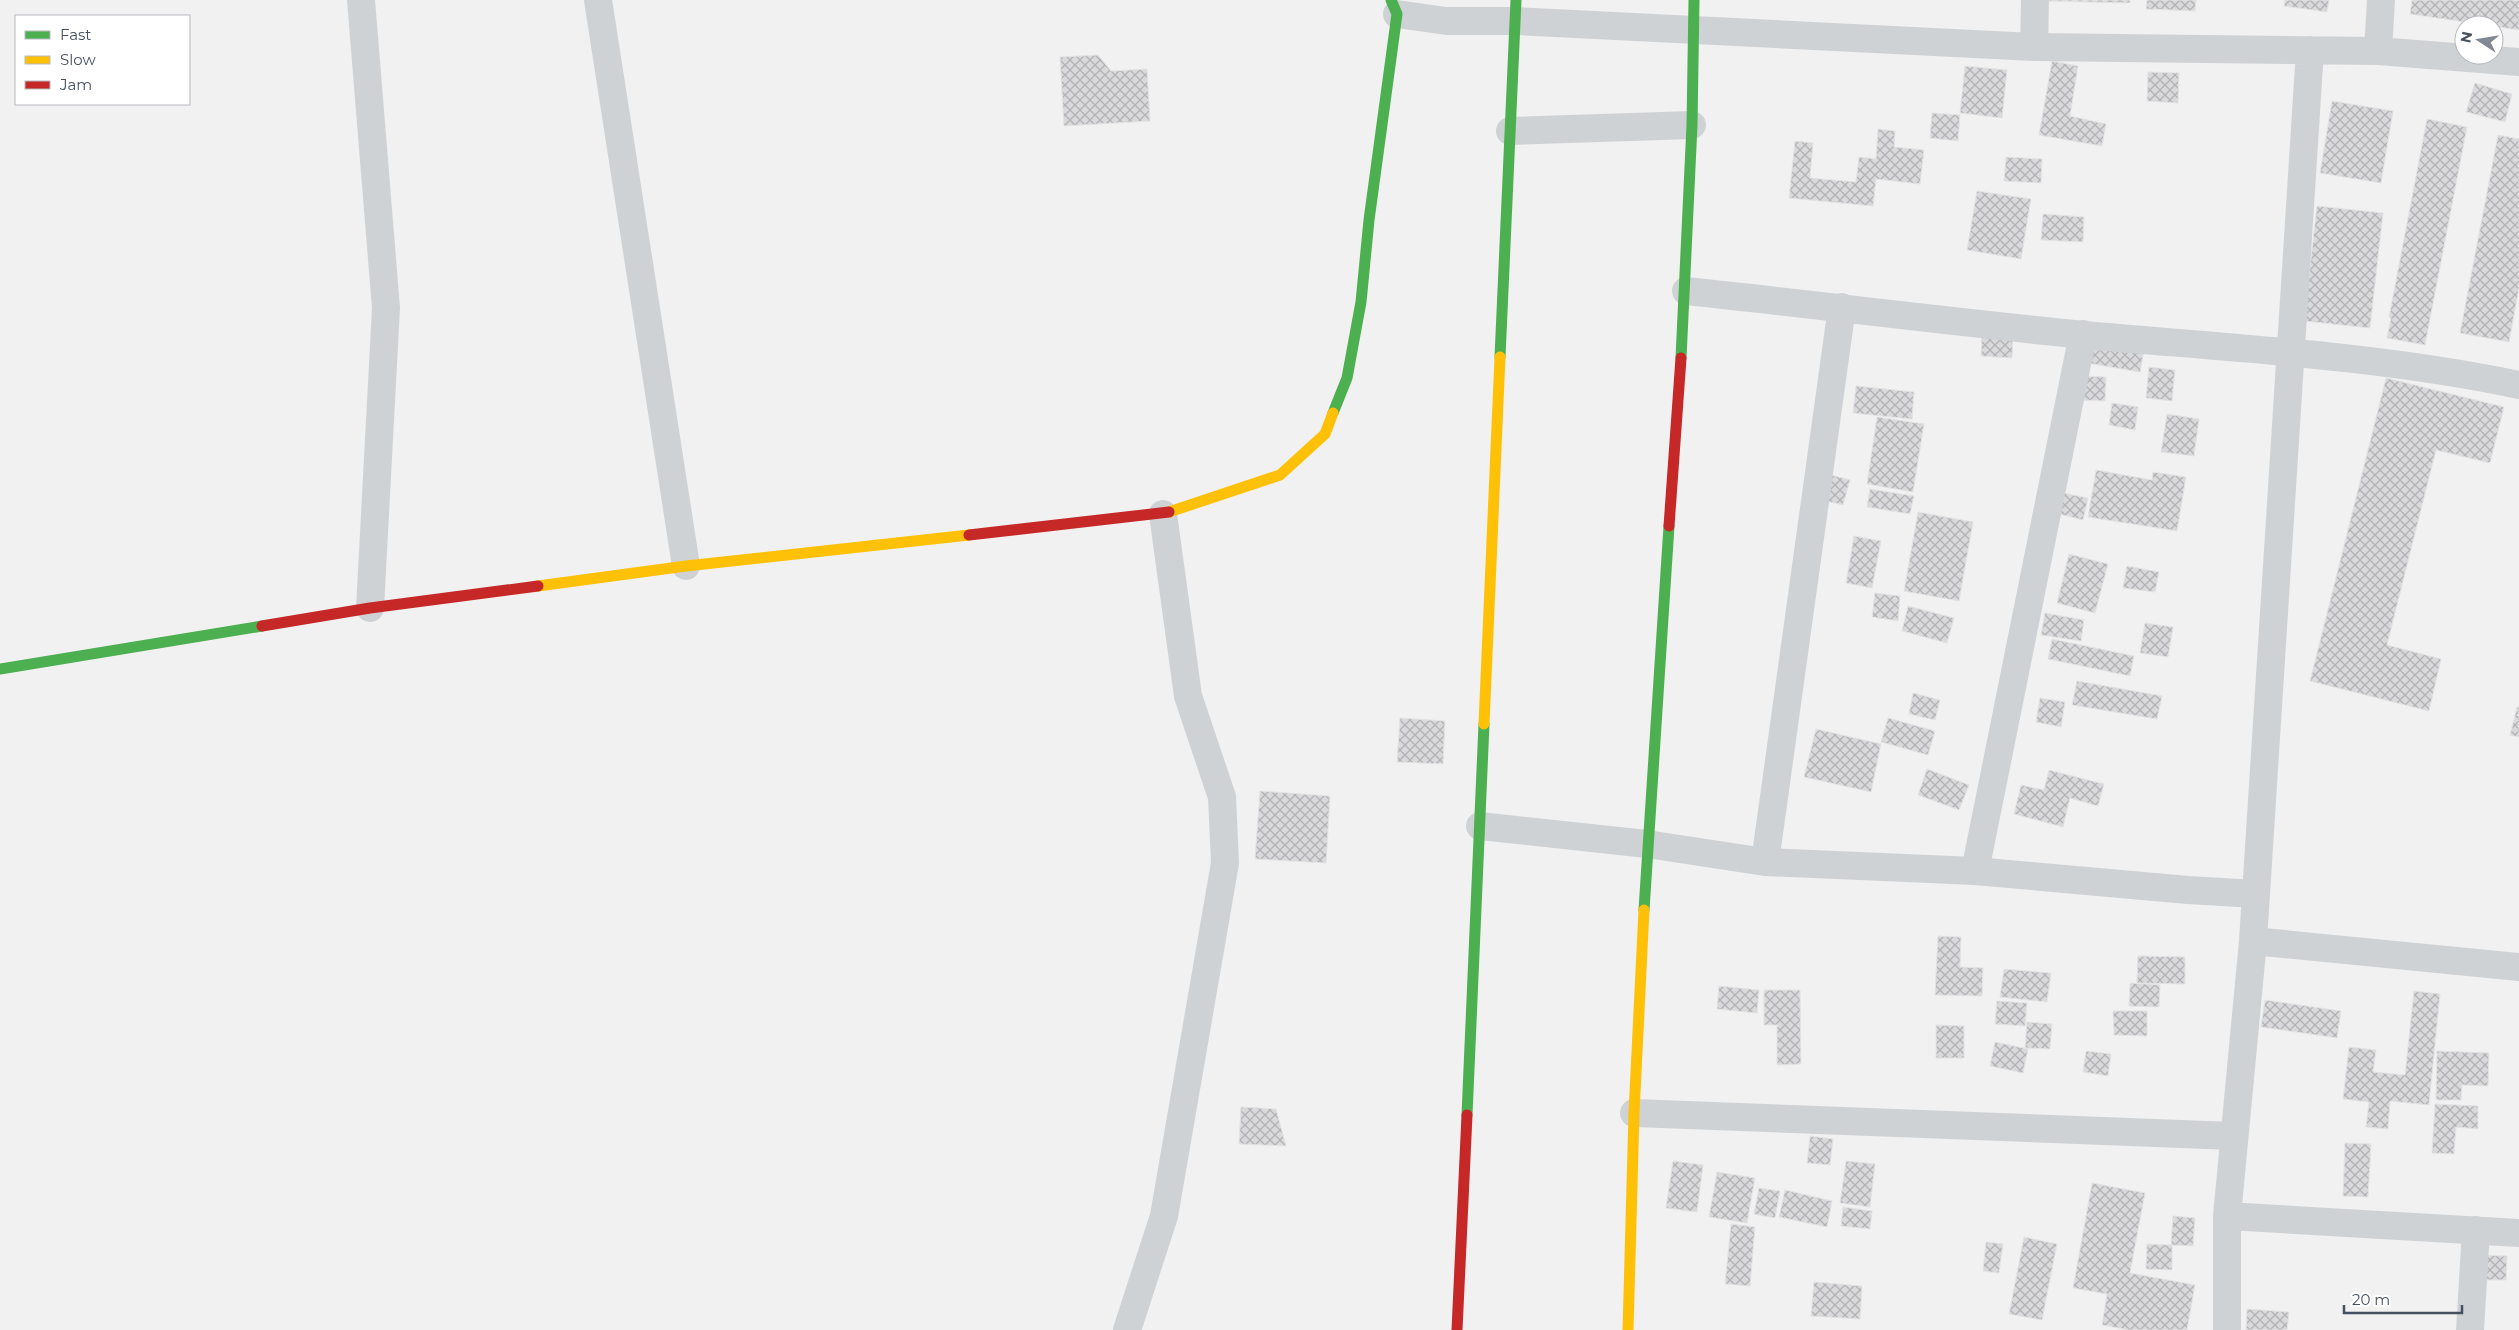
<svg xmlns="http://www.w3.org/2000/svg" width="2519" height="1330" viewBox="0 0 2519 1330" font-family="Montserrat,sans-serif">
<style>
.building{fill:url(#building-cross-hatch);stroke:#e3e3e4}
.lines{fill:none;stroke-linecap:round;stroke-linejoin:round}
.street{stroke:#cfd2d5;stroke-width:28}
.fast{stroke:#4caf50;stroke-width:11}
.slow{stroke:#ffc107;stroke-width:11}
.jam{stroke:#c62828;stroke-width:11}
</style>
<defs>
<pattern id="building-cross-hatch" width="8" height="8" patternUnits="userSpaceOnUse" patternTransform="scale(1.25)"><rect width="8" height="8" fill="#d9d9db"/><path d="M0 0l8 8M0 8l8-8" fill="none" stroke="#b2b2b5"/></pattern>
</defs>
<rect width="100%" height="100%" fill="#f2f1f1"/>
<path class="building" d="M2047,0H2130V3L2047,1Z
M2147,0H2196L2195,11L2146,9Z
M2285,0H2329L2327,12L2284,6Z
M2412,0H2519V30L2410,14Z
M1098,55L1111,71L1147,69L1150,121L1064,126L1060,57Z
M2052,61L2078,66L2070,116L2106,124L2102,146L2039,135Z
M1965,66L2007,70L2002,118L1960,113Z
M2148,72L2179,73L2178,103L2147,101Z
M2475,83L2512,94L2505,122L2466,112Z
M2332,101L2393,111L2381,183L2320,173Z
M1932,113L1960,115L1958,141L1930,138Z
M2427,119L2467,127L2425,345L2387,338L2391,318L2389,317Z
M1878,129L1895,131L1894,147L1924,150L1920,184L1876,179L1873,206L1789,198L1795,141L1813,143L1810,178L1856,182L1859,157L1876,159Z
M2498,135L2519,139V288L2509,342L2460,333Z
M2006,157L2042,159L2041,183L2004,181Z
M1977,191L2031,199L2021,259L1967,250Z
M2317,206L2383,213L2370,328L2304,321Z
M2043,214L2084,217L2083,242L2041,240Z
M2087,333L2145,344L2140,372L2081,362Z
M1982,334L2013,336L2012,358L1981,356Z
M2149,367L2175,370L2172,401L2146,398Z
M2082,376L2106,377L2105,401L2081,400Z
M2386,378L2504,407L2490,463L2436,450L2387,645L2441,659L2429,711L2310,681Z
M1856,386L1914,392L1912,419L1853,413Z
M2112,403L2138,407L2135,430L2109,425Z
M2167,414L2199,419L2194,456L2161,452Z
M1877,417L1924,424L1913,492L1867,484Z
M2096,470L2152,480L2153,472L2186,477L2177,531L2088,517Z
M1816,471L1850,480L1843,505L1809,497Z
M1870,489L1914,496L1910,514L1867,507Z
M2063,493L2088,498L2083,520L2059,514Z
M1918,512L1973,522L1959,601L1904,591Z
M1854,536L1881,541L1872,588L1846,583Z
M2069,554L2108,564L2095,613L2057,603Z
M2127,566L2159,572L2155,592L2123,588Z
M1875,593L1900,596L1898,621L1872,617Z
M1908,606L1954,618L1947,643L1902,631Z
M2045,613L2084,620L2081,641L2041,635Z
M2145,623L2173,627L2168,657L2140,653Z
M2052,639L2134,656L2130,676L2048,659Z
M2077,681L2162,696L2157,719L2072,705Z
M1913,693L1940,700L1935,720L1909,714Z
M2040,698L2065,702L2061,727L2036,722Z
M2517,707H2519V737L2510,735Z
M1400,718L1445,721L1443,764L1397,762Z
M1888,718L1935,731L1928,755L1881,742Z
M1816,729L1881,744L1871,792L1804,777Z
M1927,769L1969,785L1959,810L1918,795Z
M2049,770L2104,784L2098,806L2070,798L2063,827L2014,814L2021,785L2044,790Z
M1260,791L1330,796L1326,863L1255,859Z
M1938,936L1961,937L1960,967L1983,968L1982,996L1935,995Z
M2138,956L2185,957V984L2137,983Z
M2004,969L2051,973L2047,1002L2000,997Z
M2130,983L2160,985L2159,1007L2129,1006Z
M1719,986L1759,990L1757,1013L1717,1009Z
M1764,990H1800L1801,1064L1777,1065V1025H1764Z
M2414,991L2440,994L2429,1105L2390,1101L2388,1129L2366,1127L2369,1102L2343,1099L2349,1047L2376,1050L2373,1072L2405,1075Z
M2265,1000L2341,1011L2337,1038L2261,1027Z
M1997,1001L2027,1003L2025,1026L1995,1024Z
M2113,1011H2147V1036L2114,1035Z
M2027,1022L2052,1024L2050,1049L2025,1048Z
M1936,1025L1964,1026V1058H1936Z
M1995,1042L2028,1049L2023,1073L1990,1066Z
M2086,1051L2111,1054L2108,1076L2083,1072Z
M2437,1051L2489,1053L2488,1086L2462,1085L2461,1100H2436Z
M2435,1104L2478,1106V1129L2456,1127L2454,1154L2432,1153Z
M1241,1107L1276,1109L1286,1146L1239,1144Z
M1810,1136L1833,1139L1830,1165L1807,1163Z
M2345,1143L2371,1144L2368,1197L2343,1196Z
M1673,1161L1703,1165L1697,1212L1666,1208Z
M1846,1161L1875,1164L1870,1207L1840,1203Z
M1717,1172L1755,1178L1747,1223L1709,1217Z
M2092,1183L2145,1193L2130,1273L2195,1285L2187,1330H2129L2102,1325L2107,1294L2073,1288Z
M1759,1188L1780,1191L1775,1218L1754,1214Z
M1785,1190L1832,1201L1827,1227L1779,1217Z
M1843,1207L1872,1211L1870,1229L1841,1226Z
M2173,1216L2195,1218L2193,1246L2171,1245Z
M1731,1224L1755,1227L1750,1286L1725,1284Z
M2024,1237L2057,1244L2042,1320L2009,1314Z
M1986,1242L2003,1244L1999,1273L1983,1271Z
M2147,1244L2172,1245V1270L2146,1269Z
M2480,1255L2507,1256L2506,1280H2479Z
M1814,1282L1862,1286L1860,1319L1811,1316Z
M2247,1309L2289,1312L2287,1330H2246Z"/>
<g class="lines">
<path class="street" d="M361,0L386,308L370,608
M598,0L686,566
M1397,14L1446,21H1515L2034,47L2378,51L2519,62
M2034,47L2035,0
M2378,51L2381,0
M1510,131L1692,125
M1686,291C1819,305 1952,322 2084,335C2229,348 2376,355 2519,385
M1480,826L1647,844L1765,862L1975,871L2188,890L2256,894
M1765,862L1842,307
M1975,871L2083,334
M2253,941L2519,967
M1634,1113L2233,1136
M2227,1216L2519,1233
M1127,1330L1164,1216L1225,863L1222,797L1188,696L1163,514
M2227,1330V1216L2253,941L2310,50
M2470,1330L2476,1230"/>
<path class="fast" d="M1500,357L1516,0
M1681,358L1692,125L1694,0
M1333,413L1347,378L1361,302L1369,220L1397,14L1391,0
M0,669L262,626
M1644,910L1669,526
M1467,1115L1484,724"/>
<path class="slow" d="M1169,512L1280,475L1325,434L1333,413
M538,586L686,566L969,535
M1484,724L1500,357
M1628,1330L1634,1113L1644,910"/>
<path class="jam" d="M1669,526L1681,358
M969,535L1169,512
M262,626L370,608L538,586
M1457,1330L1467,1115"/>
</g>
<rect x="15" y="15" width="175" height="90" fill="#ffffff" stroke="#b5b9bf"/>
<rect x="25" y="31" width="25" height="8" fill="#4caf50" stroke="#b5b9bf"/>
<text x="60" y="40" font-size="15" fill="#465060">Fast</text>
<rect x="25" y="56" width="25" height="8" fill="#ffc107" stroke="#b5b9bf"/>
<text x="60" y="65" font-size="15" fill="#465060">Slow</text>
<rect x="25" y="81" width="25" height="8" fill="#c62828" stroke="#b5b9bf"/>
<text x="60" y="90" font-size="15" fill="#465060">Jam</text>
<g transform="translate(2479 40) rotate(282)"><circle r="24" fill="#ffffff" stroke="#b5b9bf"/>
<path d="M0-4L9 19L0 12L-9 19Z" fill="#828893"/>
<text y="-8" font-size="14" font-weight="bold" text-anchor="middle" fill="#465060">N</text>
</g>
<path d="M2344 1305v8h118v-8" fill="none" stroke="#465060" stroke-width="2.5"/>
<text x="2352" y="1305" font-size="15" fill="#465060" stroke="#ffffff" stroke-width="4" paint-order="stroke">20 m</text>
</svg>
